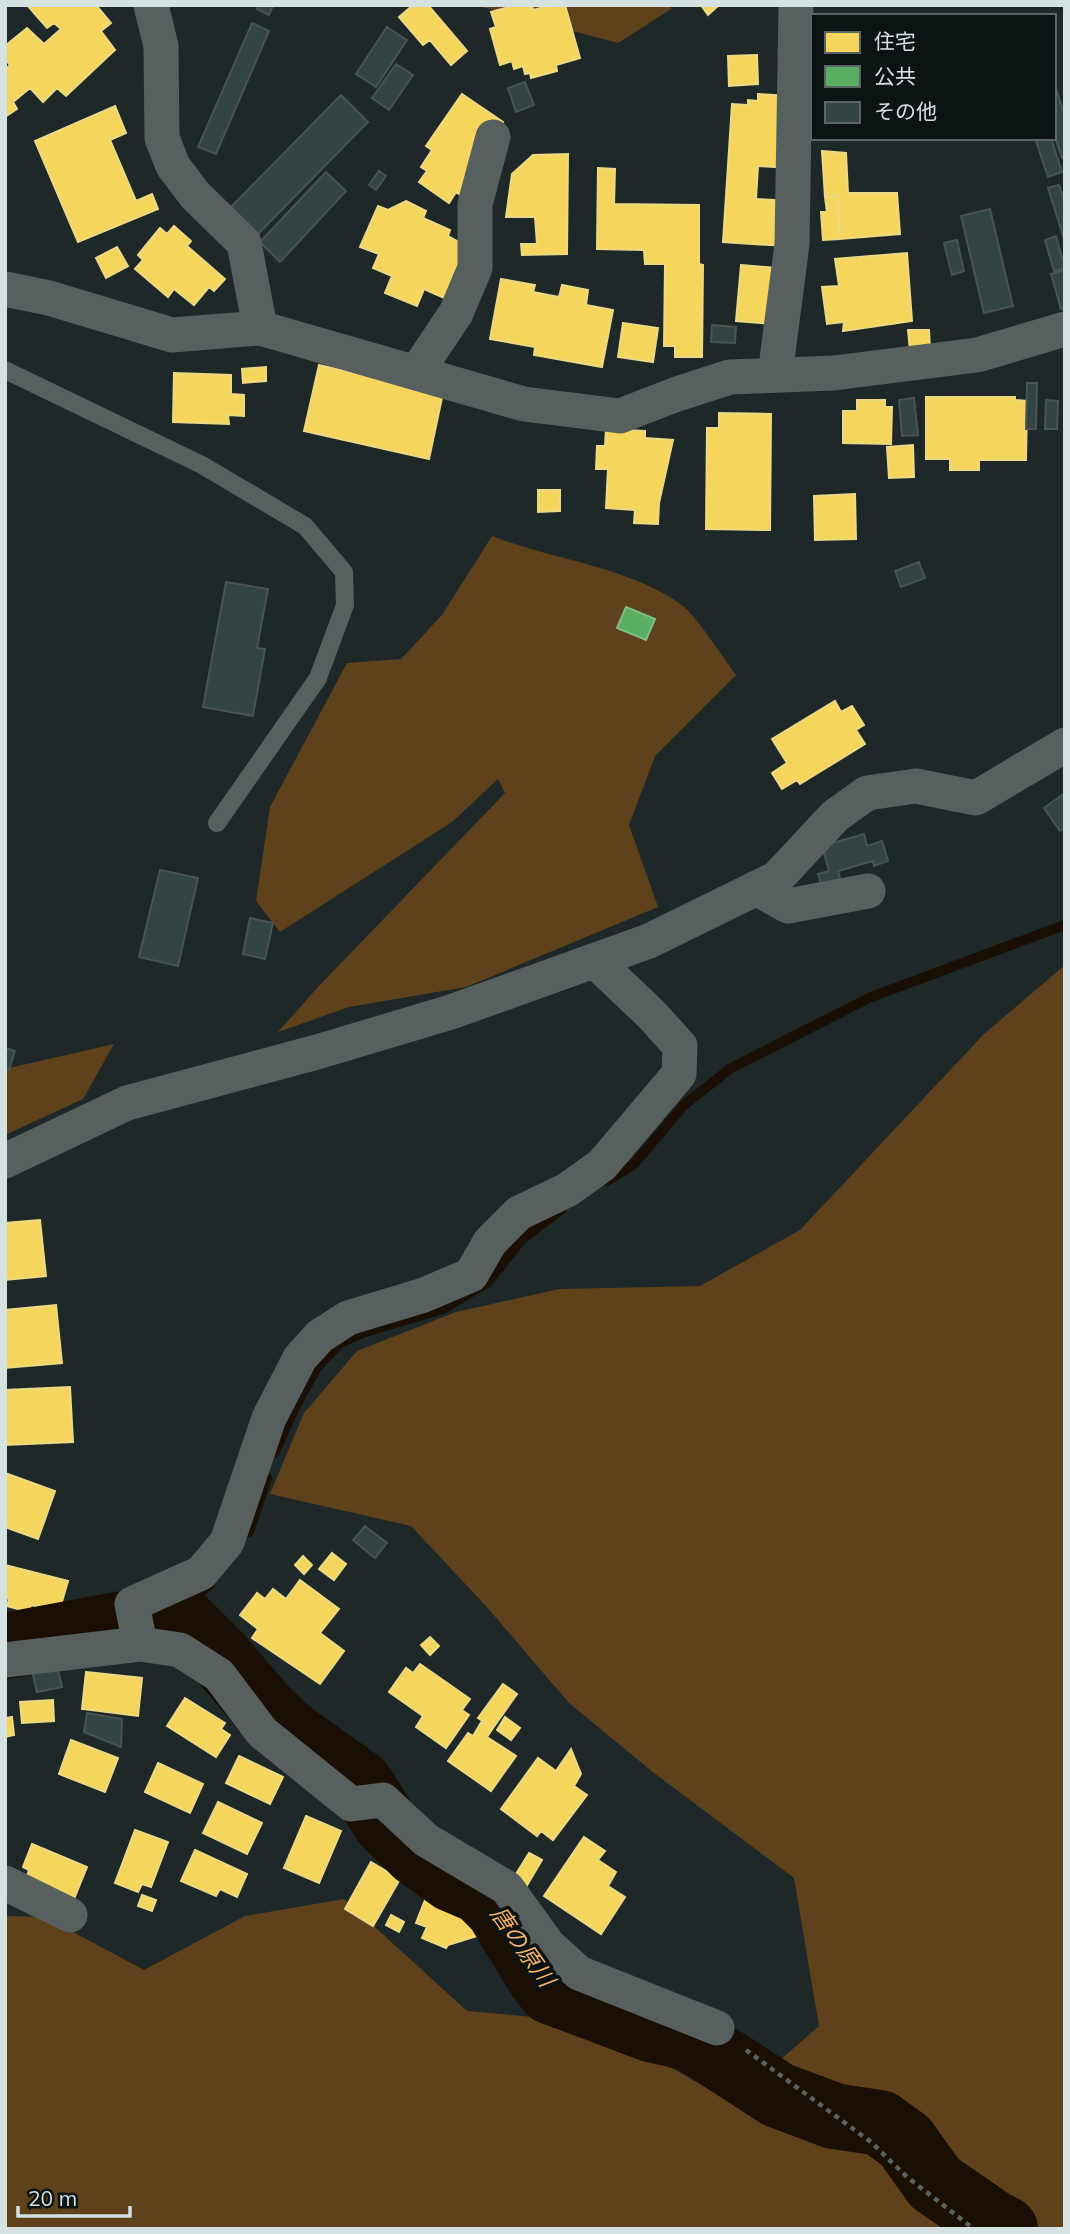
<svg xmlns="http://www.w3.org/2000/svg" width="1070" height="2234" viewBox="0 0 1070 2234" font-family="Mulish,'Noto Sans JP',sans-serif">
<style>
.forest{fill:#5f421c}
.homes{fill:#f6d55c;stroke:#ecd984;stroke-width:2}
.public{fill:#5aae61;stroke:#7fbd87;stroke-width:2}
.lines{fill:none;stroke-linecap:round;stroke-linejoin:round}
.stream{stroke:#1a0f04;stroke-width:10}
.river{stroke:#1a0f04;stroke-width:66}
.building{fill:#344444;stroke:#4a5352;stroke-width:2}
.path{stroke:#5b6362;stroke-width:4.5;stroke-dasharray:5 5;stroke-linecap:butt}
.service{stroke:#585f5f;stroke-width:18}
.minor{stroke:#585f5f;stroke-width:35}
.labels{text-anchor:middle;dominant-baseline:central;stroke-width:7;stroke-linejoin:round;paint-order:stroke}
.water-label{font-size:23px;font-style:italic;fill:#f7b363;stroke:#0b1313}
</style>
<rect width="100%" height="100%" fill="#1e2828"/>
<path class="forest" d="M475,5H669L671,9L618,43Z
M492,536C553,560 631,567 683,606C697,617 724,659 736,675L655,756L629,825L658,907L466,987L349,1007L278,1032L318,987L505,793L498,779L452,822L280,932L256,901L270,807L347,663L401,659L442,615Z
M1065,965V2229H5V1916L45,1917L144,1970L245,1916L344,1899L467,2011L590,2022L732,2102L819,2026L794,1878L654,1773L569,1703L486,1606L411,1526L270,1494L304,1413L357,1351L456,1312L559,1289L700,1286L800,1230L984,1034Z
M114,1044L83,1099L5,1135V1069Z"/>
<path class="homes" d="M27,5H96L111,23L101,31L115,50L66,96L57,88L43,102L30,88L13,102L17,109L5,117V70L10,65L5,59V46L27,28L44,44L61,29L54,23L47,28Z
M413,5H428L467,51L451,65L430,40L423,45L399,17Z
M516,5H532L533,10L552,5H565L580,58L556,65L557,71L531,78L530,73L525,74L523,66L514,69L512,61L500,65L490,29L496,27L491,12Z
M701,5H719L708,15Z
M757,55L758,84L729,86L728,56Z
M462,94L503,122L476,161L462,196L456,192L449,203L419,182L427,171L421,167L432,150L426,146Z
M758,94L789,96L792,168L758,166L756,199L788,201L785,246L723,242L732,104L748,105V100L758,101Z
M115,106L126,133L110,140L136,201L152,194L158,209L78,242L35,141Z
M822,151L846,153L848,193H897L900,234L840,239L837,195L825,197Z
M568,154L567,254L522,255L521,244H537L535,217H506L512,174L533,155Z
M598,168L615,169L614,204L699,205V264L703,265L702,357H675V346H664L665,264H645L644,250L597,249Z
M837,195L840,239L823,240L821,212H827L825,197Z
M406,201L426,211L423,218L450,230L448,236L466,246L444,298L424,289L417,306L385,293L392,276L373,268L379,254L360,247L378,206L388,210Z
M174,226L191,241L187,246L225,279L214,291L209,287L194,305L174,289L168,297L135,269L143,260L138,255L160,228L167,234Z
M117,247L128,266L106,278L96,258Z
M907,253L912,321L843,331L844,322L827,324L822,287L839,286L835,259Z
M741,265L789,269L784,325L736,321Z
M501,279L535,285L533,292L559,297L562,285L588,290L586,305L613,310L602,367L534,355L535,347L490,339Z
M623,323L658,328L653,362L618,357Z
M908,330H929L930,349L910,351Z
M319,365L443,393L429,459L304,431Z
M266,367V381L243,383L242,369Z
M174,373L231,375V394L244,395V416L228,415L229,424L173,422Z
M926,397H1015V400L1027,401L1026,460H979V470H950V459H926Z
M857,400H885V407H892L891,444L843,443V411H857Z
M719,413L771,414L770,530L706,529L707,428H719Z
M606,429L645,431V438L673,440L659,503L658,524L634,523L635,510L606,508L608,469H596L597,446H605Z
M913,445L914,477L889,478L887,447Z
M538,490H560V511L538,512Z
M855,494L856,539L815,540L814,496Z
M835,701L841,712L852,706L864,725L856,730L865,744L800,784L797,780L782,789L772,773L787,763L772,739Z
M40,1220L46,1276L5,1280V1223Z
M56,1305L62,1363L5,1368V1310Z
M70,1387L73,1442L5,1445V1390Z
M5,1473L55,1491L38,1539L5,1527Z
M332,1553L346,1564L334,1580L319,1569Z
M303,1556L312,1565L304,1574L295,1565Z
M5,1565L68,1581L59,1612L31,1605L29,1612L7,1606L9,1599L5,1598Z
M300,1580L339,1609L320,1633L344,1651L320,1684L252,1638L258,1629L240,1615L257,1593L265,1599L273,1589L286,1599Z
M430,1637L439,1646L430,1655L421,1645Z
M420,1664L470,1699L462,1710L469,1715L446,1748L416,1727L423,1716L389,1692L406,1668L413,1673Z
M86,1672L142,1678L138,1716L82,1709Z
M503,1684L517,1694L493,1728L478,1718Z
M185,1698L225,1723L221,1729L230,1735L216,1757L167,1726Z
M53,1700L54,1721L22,1723L20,1702Z
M12,1717L14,1735L5,1737V1718Z
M505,1717L520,1728L511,1740L497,1730Z
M482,1721L493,1728L487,1737L516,1756L491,1791L448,1761L468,1733L473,1736Z
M71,1740L118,1758L105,1792L59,1774Z
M571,1749L581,1774L574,1786L587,1795L553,1840L541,1831L537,1836L501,1809L538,1758L556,1771Z
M239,1756L283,1777L270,1804L226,1783Z
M158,1763L203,1784L190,1813L145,1792Z
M218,1802L262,1823L247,1854L203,1833Z
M306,1816L341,1831L319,1883L284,1868Z
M135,1830L168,1842L151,1887L142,1884L138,1892L115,1883Z
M584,1837L605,1851L598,1860L616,1872L608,1886L625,1897L601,1934L544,1896Z
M32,1844L87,1867L74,1899L26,1878L29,1870L23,1867Z
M195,1850L247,1874L237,1897L220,1889L216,1896L181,1881Z
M529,1853L542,1860L526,1887L513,1879Z
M371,1862L400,1879L373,1926L345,1909Z
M142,1895L156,1900L152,1911L138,1906Z
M427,1895L480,1917L478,1921L492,1926L490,1932L448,1945L446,1948L422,1938L427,1927L416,1923Z
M391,1915L404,1922L399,1932L386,1925Z"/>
<path class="public" d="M626,607L655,619L646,640L617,628Z"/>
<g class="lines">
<path class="stream" d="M607,1181L634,1164L684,1105L731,1068L871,997L1065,925
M275,1452L295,1407L317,1367L340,1343L365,1332L443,1309L488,1282L522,1239L561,1210
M249,1532L267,1478
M177,1614L210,1584"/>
<path class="river" d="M5,1646L177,1614L220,1657L266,1711L291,1734L360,1783L385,1822L416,1853L452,1879L480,1891L498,1909L538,1975L550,1991L651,2029L690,2038L778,2095L834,2116L880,2123L905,2141L935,2183L993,2223L1005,2229"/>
</g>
<path class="building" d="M259,5H273L269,15L257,9Z
M252,23L269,31L216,154L198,147Z
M387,27L407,40L376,87L356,74Z
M396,64L413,75L389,110L372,98Z
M525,82L534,105L516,112L508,88Z
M1054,82L1065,117V157L1062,158L1054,134Z
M341,95L368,122L256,236L229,209Z
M1035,138H1051L1062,172L1048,177Z
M379,171L386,176L376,190L369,185Z
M326,172L346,191L280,262L260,242Z
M1059,185L1065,203V242L1048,188Z
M990,209L1013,306L984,313L961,216Z
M1056,236L1065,268L1054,271L1045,240Z
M957,240L964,271L952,275L944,243Z
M1065,270V308L1061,309L1051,274Z
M712,325L736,327L735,343L711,342Z
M1027,383H1037L1036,429H1026Z
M914,398L918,435L902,436L899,400Z
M1046,400L1058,401L1057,429H1045Z
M919,562L925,578L901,587L895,571Z
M226,582L268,589L257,648L265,649L253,716L203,707Z
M1065,793V828L1060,831L1044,808Z
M864,834L867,846L882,841L888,861L874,866L873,861L838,871L841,881L822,886L818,874L829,871L822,846Z
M160,870L198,878L178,966L139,957Z
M250,918L273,923L265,959L243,954Z
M5,1048L15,1051L9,1070L5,1069Z
M365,1526L387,1543L375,1558L353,1540Z
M56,1661L62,1687L37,1692L31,1667Z
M87,1713L122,1719L121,1747L84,1732Z"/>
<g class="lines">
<path class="path" d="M746,2050L871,2142L907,2177L974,2229"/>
<path class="service" d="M5,370L202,465L305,526L344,572L345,605L318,678L217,823"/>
<path class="minor" d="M151,5L161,46L162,138L173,166L195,195L244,243L260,328
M5,289L49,298L172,335L260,328L524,404L620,416L677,394L730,377L834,373L977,355L1065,329
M416,373L456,313L475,268V204L493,137
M775,375L792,244L796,5
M756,888L788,906L868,891
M5,1161L127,1103L317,1052L451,1012L649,941L777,878L835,816L867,793L916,786L976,798L1065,745
M140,1644L132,1604L201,1573L227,1542L269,1418L300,1358L320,1336L348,1318L424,1295L471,1275L490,1242L519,1213L567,1190L602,1165L679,1074L680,1046L651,1014L595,961
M5,1660L140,1644L180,1650L219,1675L262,1732L351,1804L383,1800L426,1840L507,1888L548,1945L579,1973L717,2028
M5,1883L70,1915"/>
</g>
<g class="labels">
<g class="water-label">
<text transform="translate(523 1946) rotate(55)">唐の原川</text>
</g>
</g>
<rect width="1070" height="2234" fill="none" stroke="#d6e1e1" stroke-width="14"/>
<rect x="811" y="14" width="245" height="126" fill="#0b1313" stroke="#5c6565" stroke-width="2"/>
<rect x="825" y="32" width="35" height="21" fill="#f6d55c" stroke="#5c6565" stroke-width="2"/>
<text x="874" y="49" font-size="21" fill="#d6e1e1">住宅</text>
<rect x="825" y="66" width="35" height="21" fill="#5aae61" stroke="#5c6565" stroke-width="2"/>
<text x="874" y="84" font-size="21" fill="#d6e1e1">公共</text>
<rect x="825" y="102" width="35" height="21" fill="#344444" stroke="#5c6565" stroke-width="2"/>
<text x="874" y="119" font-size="21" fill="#d6e1e1">その他</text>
<path d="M18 2206v10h112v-10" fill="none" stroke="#d6e1e1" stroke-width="3.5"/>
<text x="28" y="2206" font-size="21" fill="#d6e1e1" stroke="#0b1313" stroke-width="5" paint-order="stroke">20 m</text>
</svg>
